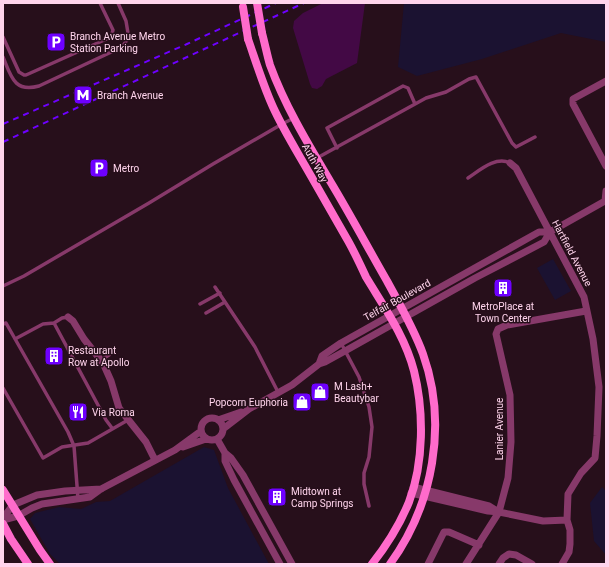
<svg xmlns="http://www.w3.org/2000/svg" width="609" height="567" viewBox="0 0 609 567" font-family="Roboto,sans-serif">
<style>
.green{fill:#1b1231}
.water{fill:#430945}
.lines{fill:none;stroke-linecap:round;stroke-linejoin:round}
.lane{stroke:#87396a;stroke-width:3.5}
.street{stroke:#87396a;stroke-width:7}
.secondary{stroke:#ff6bcb;stroke-width:8}
.rail{stroke:#6e00ff;stroke-width:2;stroke-dasharray:6 5;stroke-linecap:butt}
.secondary-bridge{stroke:#ff6bcb;stroke-width:8}
.labels{text-anchor:middle;dominant-baseline:central;stroke-width:3;stroke-linejoin:round;paint-order:stroke}
.poi-label{font-size:10px;fill:#ffd4ec;stroke:#270f1b;text-anchor:start}
.street-label{font-size:10px;fill:#ffd4ec;stroke:#270f1b}
</style>
<rect width="100%" height="100%" fill="#270f1b"/>
<path class="green" d="M404,3H606V42L561,33L482,59L417,76L398,67Z
M553,259L571,291L555,300L537,268Z
M204,447L214,450L228,488L269,564H60L50,554L30,519L35,513L59,507L81,509L96,502L110,501Z
M602,487L606,491V555L594,541L590,503Z"/>
<path class="water" d="M323,3H365L357,63L326,79L322,86L317,89L312,88L310,84L293,28L294,21L303,13Z"/>
<g class="lines">
<path class="lane" d="M3,37L19,72L24,75H26L111,37L113,30L100,3
M3,57C11,76 14,93 39,86L122,47L127,40L128,33L126,21L118,3
M337,148L327,128L403,86L408,88L415,104
M317,158L426,98L446,92L469,79L476,77L512,143L516,147L535,137
M468,178C480,170 496,156 510,163
M3,286L24,276L149,203L213,164L282,124L294,118
M215,287L255,347L278,392
M200,304L220,293
M206,313L225,302
M54,323L106,420L112,428
M3,324L6,323L68,432L74,446L78,499
M15,339L43,324L54,323L62,318L68,317
M341,343L359,377L369,407L372,427L369,457L364,473V484L369,506
M101,360L109,355
M3,388L43,458L62,447L88,443L128,420"/>
<path class="street" d="M606,81L573,99V104L606,166
M510,163L516,168L584,297L593,339L599,387L597,436L595,458L581,473L568,494L567,520L570,530V544L569,552L562,564
M605,201L606,191
M68,317L73,321L84,339L103,363L111,381L119,408L146,442L155,460
M319,364L322,356L341,343L539,232H550L605,201
M201 429a11 11 0 1 1 22 0a11 11 0 1 1-22 0Z
M218,420L241,412
M223,429L249,409L292,385L319,364L325,362L345,351L475,278L544,242L550,232
M217,439L225,453L231,458L243,475L292,564
M183,447L206,439
M225,453V461L234,480L280,564
M413,487L489,506L497,511
M411,493L488,511L499,512L543,521L567,520
M3,518L13,505L37,495L65,491L101,489
M3,520L18,516L32,508L42,504L90,497L101,489L175,450L201,431
M428,564L444,532H449L479,545
M466,564L499,512L508,478L511,442L510,395L496,334L498,329L507,325L586,311
M499,564L503,558L509,554L516,555L532,564"/>
<path class="secondary" d="M262,33C265,44 267,55 270,65C285,106 308,144 330,181C350,214 368,248 387,281C400,305 414,329 423,354C448,424 433,505 390,564
M248,39C256,62 263,85 273,107C284,131 298,153 311,176C323,197 335,218 347,239C354,251 360,264 366,277C384,307 405,336 414,371C424,411 424,463 409,502C400,524 387,545 372,564
M3,490L40,550L50,564
M3,524L11,539L28,564"/>
<path class="rail" d="M3,124L187,44L276,3
M3,142L304,3"/>
<path class="secondary-bridge" d="M257,3L262,33
M243,7L248,39"/>
</g>
<defs>
<g id="parking-square" transform="scale(1)"><rect x="-9" y="-9" width="18" height="18" rx="4" fill="#6e00ff" stroke="#270f1b"/><path d="M-3.5-5.5H1a3.5 3.5 0 0 1 0 7H-1V5.5H-3.5ZM-1-3.4V-.6H.8a1.4 1.4 0 0 0 0-2.8Z" fill="#fff"/></g>
<g id="metro-square" transform="scale(1)"><rect x="-9" y="-9" width="18" height="18" rx="4" fill="#6e00ff" stroke="#270f1b"/><path d="M-5.5 5V-5H-3L0 0L3-5H5.5V5H3V-.5L0 4L-3-.5V5Z" fill="#fff"/></g>
<g id="building-square" transform="scale(1)"><rect x="-9" y="-9" width="18" height="18" rx="4" fill="#6e00ff" stroke="#270f1b"/><path d="M-4-6H4V6H1V3H-1V6H-4ZM-2.5-4.3h1.7v1.8h-1.7ZM.8-4.3h1.7v1.8H.8ZM-2.5-1h1.7V.8h-1.7ZM.8-1h1.7V.8H.8Z" fill="#fff"/></g>
<g id="shop-square" transform="scale(1)"><rect x="-9" y="-9" width="18" height="18" rx="4" fill="#6e00ff" stroke="#270f1b"/><path d="M-5-2.5h2.3a2.7 3.5 0 0 1 5.4 0H5L5.5 6h-11ZM-1.5-2.5h3a1.5 2.3 0 0 0-3 0Z" fill="#fff"/></g>
<g id="restaurant-square" transform="scale(1)"><rect x="-9" y="-9" width="18" height="18" rx="4" fill="#6e00ff" stroke="#270f1b"/><path d="M-5-6h1v4h1v-4h1v4h1v-4h1v5L-1.5 .5V6h-2V.5L-5-1ZM5-6V6H3V1.5H1.5Q1.5-4 5-6Z" fill="#fff"/></g>
</defs>
<g fill-rule="evenodd">
<use href="#parking-square" x="56" y="42"/>
<use href="#metro-square" x="83" y="95"/>
<use href="#parking-square" x="99" y="168"/>
<use href="#building-square" x="503" y="288"/>
<use href="#building-square" x="54" y="356"/>
<use href="#shop-square" x="320" y="392"/>
<use href="#shop-square" x="302" y="402"/>
<use href="#restaurant-square" x="78" y="412"/>
<use href="#building-square" x="277" y="497"/>
</g>
<g class="labels">
<g class="poi-label">
<text x="70" y="36">Branch Avenue Metro<tspan x="70" dy="12">Station Parking</tspan></text>
<text x="97" y="95">Branch Avenue</text>
<text x="113" y="168">Metro</text>
<text x="503" y="306" text-anchor="middle">MetroPlace at<tspan x="503" dy="12">Town Center</tspan></text>
<text x="68" y="350">Restaurant<tspan x="68" dy="12">Row at Apollo</tspan></text>
<text x="334" y="386">M Lash+<tspan x="334" dy="12">Beautybar</tspan></text>
<text x="288" y="402" text-anchor="end">Popcorn Euphoria</text>
<text x="92" y="412">Via Roma</text>
<text x="291" y="491">Midtown at<tspan x="291" dy="12">Camp Springs</tspan></text>
</g>
<g class="street-label">
<text transform="translate(315 163) rotate(61)">Auth Way</text>
<text transform="translate(572 253) rotate(62)">Hartfield Avenue</text>
<text transform="translate(397 300) rotate(-29)">Telfair Boulevard</text>
<text transform="translate(499 429) rotate(-90)">Lanier Avenue</text>
</g>
</g>
<rect width="609" height="567" fill="none" stroke="#ffd4ec" stroke-width="8"/>
</svg>
